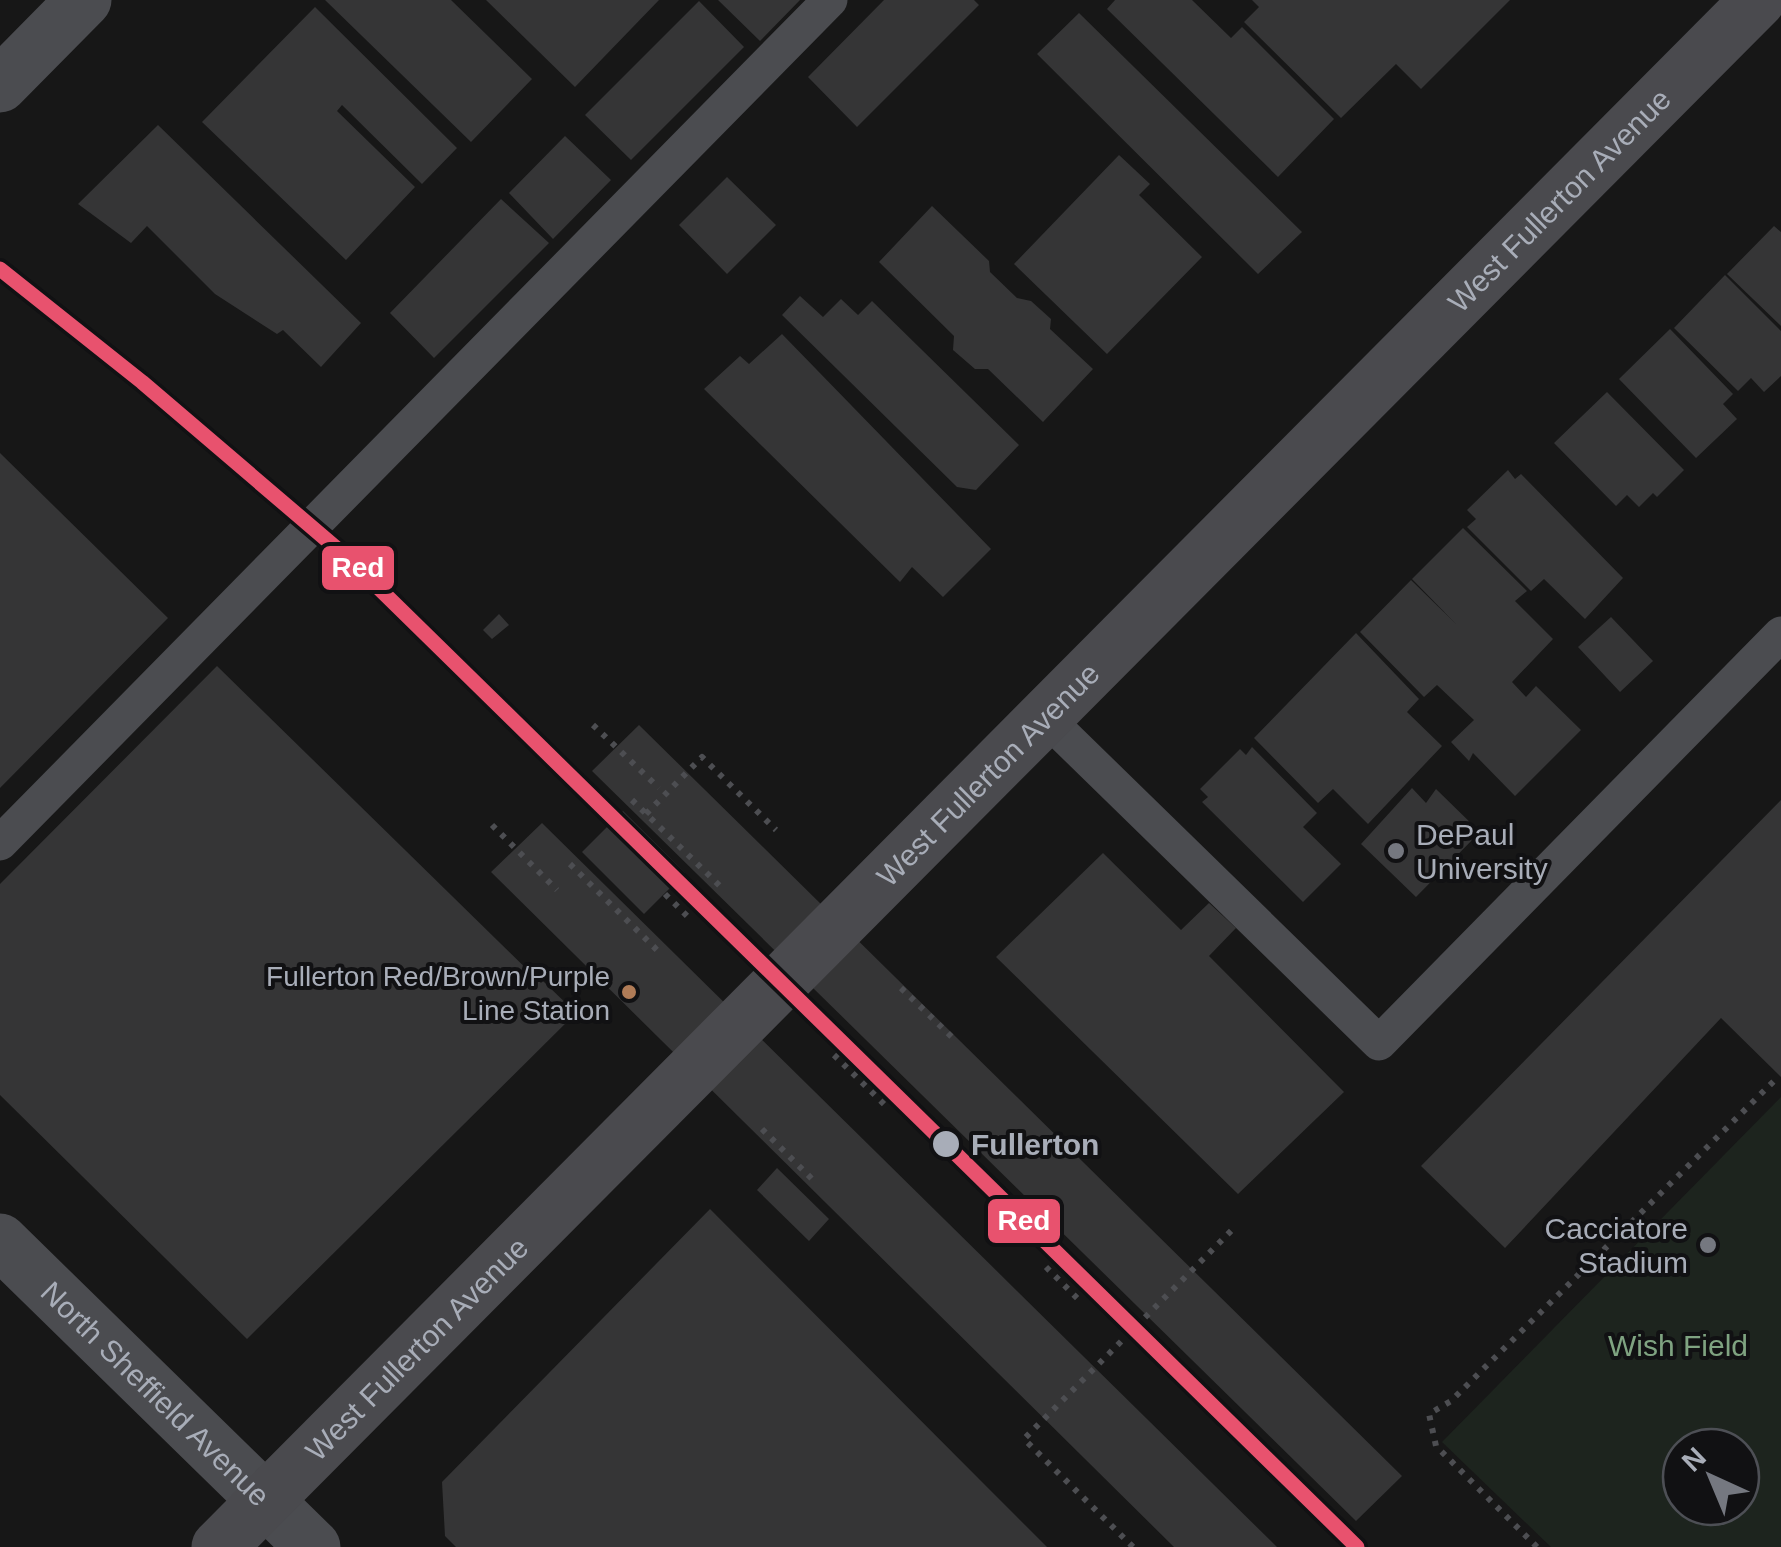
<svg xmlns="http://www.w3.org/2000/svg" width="1781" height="1547" viewBox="0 0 1781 1547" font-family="Arial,sans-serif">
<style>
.green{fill:#1d241e;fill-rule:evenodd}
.building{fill:#353536}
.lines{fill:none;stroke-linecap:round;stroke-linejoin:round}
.path{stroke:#4d4e52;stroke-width:6;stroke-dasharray:5 8;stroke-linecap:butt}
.service{stroke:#4b4c50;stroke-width:35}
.minor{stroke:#4b4c50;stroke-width:55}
.tertiary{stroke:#4b4c50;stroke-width:55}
.secondary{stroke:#4a4a4e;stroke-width:55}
.metro-1-casing{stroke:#111113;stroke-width:22}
.metro-1{stroke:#e8526e;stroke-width:15}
.poi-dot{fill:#757880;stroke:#111113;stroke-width:4}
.bus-dot{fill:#b07c57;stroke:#111113;stroke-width:4}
.stop-dot{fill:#a8adb8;stroke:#111113;stroke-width:4}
.labels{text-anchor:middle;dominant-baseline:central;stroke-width:8;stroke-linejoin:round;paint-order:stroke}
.bus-label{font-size:28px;fill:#a8adb8;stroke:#111113;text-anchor:end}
.street-label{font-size:30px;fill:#a8adb8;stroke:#111113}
.poi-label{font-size:30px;fill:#a8adb8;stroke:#111113;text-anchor:start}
.stop-label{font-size:30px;font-weight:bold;fill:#a8adb8;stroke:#111113;text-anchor:start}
.park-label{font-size:30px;fill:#7fa381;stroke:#111113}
.line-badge{stroke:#111113;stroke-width:4}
.badge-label{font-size:28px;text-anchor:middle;font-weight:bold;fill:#fff}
</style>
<rect width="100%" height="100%" fill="#171717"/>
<path class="green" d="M1781,1097V1547H1551L1442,1442ZM1741,1447V1507H1681V1447Z"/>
<path class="building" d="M325,0H451L532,79L471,142Z
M486,0H659L575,87Z
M718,0H800L760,41Z
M884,0H974L979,5L857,127L808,77Z
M1115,0H1192L1231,38L1242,27L1334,119L1278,177L1107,9Z
M1252,0H1510L1421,89L1396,64L1341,118L1244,22L1259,7Z
M699,1L744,47L631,160L585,115Z
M315,7L457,148L422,184L342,105L337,111L415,187L346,260L202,122Z
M1079,13L1302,232L1258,274L1037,54Z
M158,125L361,323L321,367L283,330L277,334L215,294L147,226L131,243L78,204Z
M565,136L611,180L553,239L509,193Z
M1119,155L1150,184L1139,195L1202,257L1107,354L1014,264Z
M727,177L776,225L727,274L679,225Z
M501,199L549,243L434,358L390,313Z
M932,206L989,261L990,272L1017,298L1031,301L1051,319L1050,329L1093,369L1043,422L988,369H975L953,350L954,336L879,262Z
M1774,226L1781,232V326L1727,274Z
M1725,275L1781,331V376L1764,392L1751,378L1738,391L1674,328Z
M800,296L823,317L841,299L858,315L872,301L1019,445L976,490L957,487L782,315Z
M1670,329L1733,394L1723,404L1737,419L1696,458L1619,379Z
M782,334L991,549L943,597L912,567L900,582L704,389L740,356L749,364Z
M1607,392L1684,470L1657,497L1653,493L1639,507L1627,495L1616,506L1554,443Z
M0,453L168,618L0,788Z
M1508,470L1515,479L1521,474L1623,578L1585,619L1544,579L1531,591L1467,527L1476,519L1467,510Z
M1463,528L1527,591L1515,601L1553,639L1512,682L1526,697L1536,686L1581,730L1515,796L1473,753L1469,761L1451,742L1474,720L1437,685L1424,697L1360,632L1411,580L1456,624L1412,579Z
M499,614L509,625L492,639L483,630Z
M1611,617L1653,661L1620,692L1578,647Z
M1356,633L1419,699L1407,712L1442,746L1368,824L1333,789L1318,803L1254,738Z
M217,666L541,983L543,981L576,1013L247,1339L0,1095V884Z
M639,725L1402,1476L1356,1521L592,771Z
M1252,747L1317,813L1303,827L1341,864L1303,902L1202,802L1208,797L1200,789L1240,749L1246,755Z
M1412,788L1426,803L1436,789L1480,832L1416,897L1361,844Z
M1781,800V1077L1721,1018L1505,1248L1421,1166Z
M623,811L685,873L644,914L582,852Z
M542,823L1277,1547H1174L491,872Z
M1103,853L1181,930L1209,903L1236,928L1209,956L1344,1092L1238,1194L996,957Z
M777,1168L829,1219L809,1241L757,1190Z
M710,1209L987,1487L1047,1547H456L445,1536L442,1482Z"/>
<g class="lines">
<path class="path" d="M593,725L659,788
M632,800L721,887
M646,814L702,757L776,830
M492,825L557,890
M570,864L658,951
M665,894L690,919
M901,988L955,1040
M834,1055L888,1108
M762,1129L816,1183
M1046,1267L1078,1299
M1133,1547L1024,1439L1235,1227
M1537,1547L1436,1446L1429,1414L1451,1401L1779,1076"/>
<path class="service" d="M1045,717L1379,1043L1781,634
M0,843L830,0"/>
<path class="minor" d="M0,85L84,0"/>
<path class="tertiary" id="s1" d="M0,1241L313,1547"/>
<path class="secondary" id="s2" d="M219,1547L1758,0"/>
<g class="metro-1-casing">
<path id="metro-1" d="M0,269L142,382L349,559L1357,1547"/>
</g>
<use href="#metro-1" class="metro-1"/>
</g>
<g class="poi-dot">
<circle cx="1396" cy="851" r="10"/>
<circle cx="1708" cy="1245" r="10"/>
</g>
<circle class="bus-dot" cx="629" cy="992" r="9"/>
<circle class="stop-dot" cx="946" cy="1144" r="15"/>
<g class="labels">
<g class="bus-label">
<text x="610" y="976">Fullerton Red/Brown/Purple<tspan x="610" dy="34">Line Station</tspan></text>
</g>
<g class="street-label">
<text stroke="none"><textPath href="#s2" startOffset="1900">West Fullerton Avenue</textPath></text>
<text stroke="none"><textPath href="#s2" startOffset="1090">West Fullerton Avenue</textPath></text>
<text stroke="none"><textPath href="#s2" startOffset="280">West Fullerton Avenue</textPath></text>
<text stroke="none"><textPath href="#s1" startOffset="218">North Sheffield Avenue</textPath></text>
</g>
<g class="poi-label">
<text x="1416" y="834">DePaul<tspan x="1416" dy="34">University</tspan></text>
<text x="1688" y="1228" text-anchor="end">Cacciatore<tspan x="1688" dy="34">Stadium</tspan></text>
</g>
<g class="stop-label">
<text x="971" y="1144">Fullerton</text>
</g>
<g class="park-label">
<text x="1678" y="1345">Wish Field</text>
</g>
</g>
<g class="line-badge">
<rect x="320" y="544" width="76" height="48" rx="10" fill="#e8526e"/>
<rect x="986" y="1197" width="76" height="48" rx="10" fill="#e8526e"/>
</g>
<g class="badge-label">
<text x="358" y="577">Red</text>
<text x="1024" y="1230">Red</text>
</g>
<g transform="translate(1711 1477) rotate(316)"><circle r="48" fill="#111113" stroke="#4d4f55" stroke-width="2.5"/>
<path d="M0-8L18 38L0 25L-18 38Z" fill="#757880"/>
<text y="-15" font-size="28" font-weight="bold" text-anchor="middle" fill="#a8adb8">N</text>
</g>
</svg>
